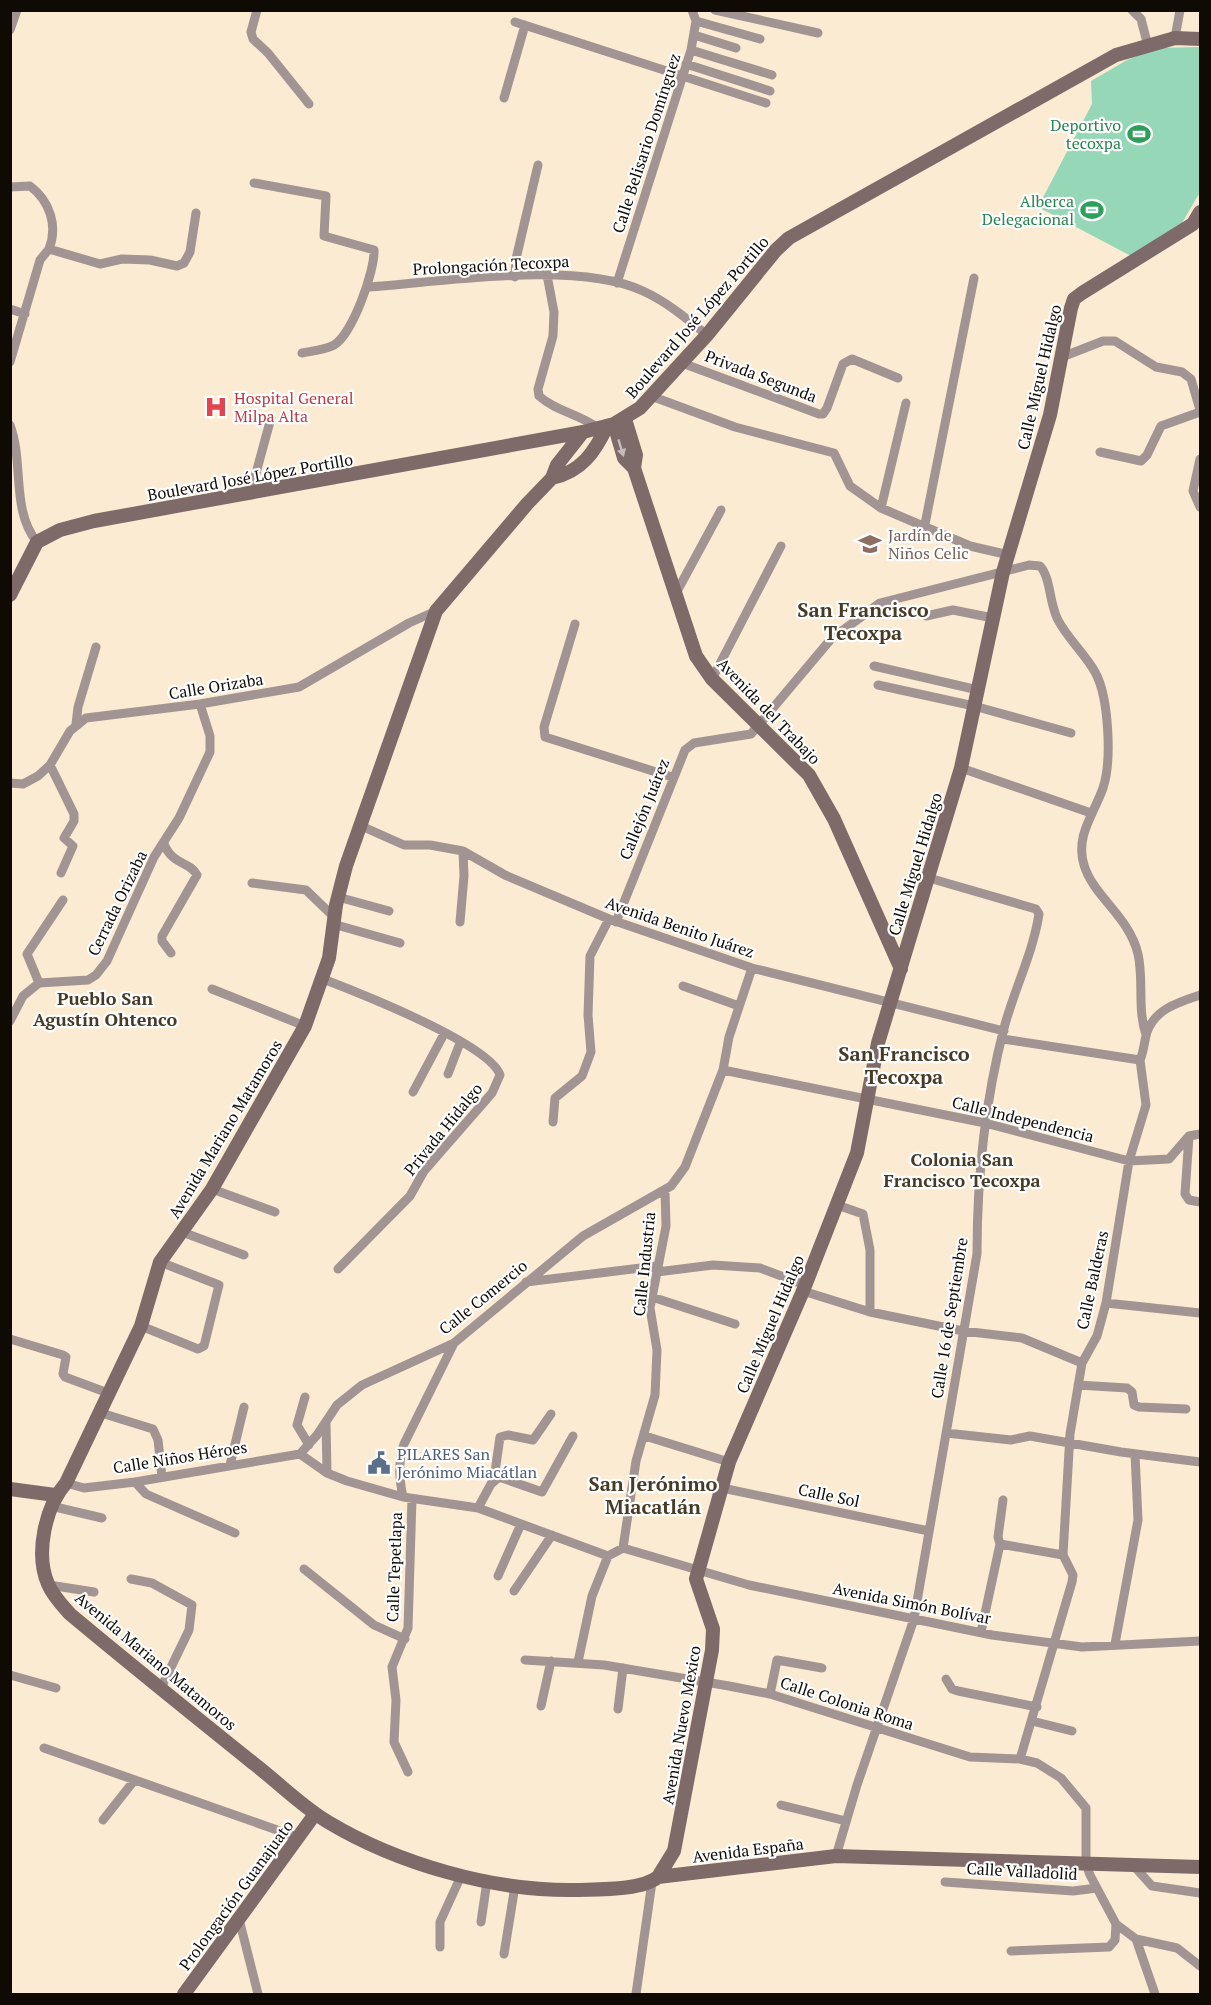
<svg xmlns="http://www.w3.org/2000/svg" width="1211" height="2005" viewBox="0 0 1211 2005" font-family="'PT Serif',serif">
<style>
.pitch{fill:#95d7b7}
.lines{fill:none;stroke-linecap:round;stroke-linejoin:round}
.street{stroke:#a29493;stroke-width:9}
.secondary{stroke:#7e6a69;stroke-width:14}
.oneway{fill:#c5bcbc}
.labels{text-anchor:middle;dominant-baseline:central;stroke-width:4.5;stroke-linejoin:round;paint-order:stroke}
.leisure-label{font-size:16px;fill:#27864d;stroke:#fff;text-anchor:end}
.street-label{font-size:16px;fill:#100a04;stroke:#fff}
.health-label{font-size:16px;fill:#be3a42;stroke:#fff;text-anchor:start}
.education-label{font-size:16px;fill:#785e54;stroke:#fff;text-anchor:start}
.service-label{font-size:16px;fill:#4e5e75;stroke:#fff;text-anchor:start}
.neighbourhood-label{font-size:18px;font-weight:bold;fill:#483b26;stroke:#fff}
.quarter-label{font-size:20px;font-weight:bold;fill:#483b26;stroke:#fff}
</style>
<rect width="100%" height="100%" fill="#fcebd3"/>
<path class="pitch" d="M1200,47V192L1182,223L1131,256L1038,207L1092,104L1091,81L1127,60L1157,48Z"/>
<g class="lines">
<path class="street" d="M257,10L251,32L253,39L268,53L309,104
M715,10L818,33
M1132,10L1141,19L1148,46
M696,21L760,39
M515,22L766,103
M10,30L17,10
M694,35L736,48
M1175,38L1180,10
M691,50L772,75
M686,64L770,91
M504,98L525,25
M254,183L326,196L324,236L374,250C375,271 352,335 334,345C325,350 312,351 302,353
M10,187L30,186C50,201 58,226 49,249L100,264L122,259L150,260L177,266L184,263L190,252L196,213
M547,275L554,312L553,336L538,389L539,396C557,412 580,414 598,428
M515,277L516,259L538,165
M617,283L691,50L696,21L692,10
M369,287C442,282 577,260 643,291C667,302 686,318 707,335
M10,309L25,314
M1062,357L1103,341H1115L1156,367L1182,372L1191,379L1200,410
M10,362L40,260L49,249
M682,363L819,414H823L827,408L843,364L852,359L898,378
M651,396L735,427L834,453L850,486L881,508L970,546L1009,555
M10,425C24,462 11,511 37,542
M1100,452L1141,461L1147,455L1161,426L1200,412
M1200,459L1193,491L1200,507
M250,495L271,418
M881,508L906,403
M924,529L974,278
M675,595L721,510
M926,616L953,610L993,618
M575,624L544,727L545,737L672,777
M874,666L978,690
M712,679L781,546
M878,685L974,706L1071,733
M76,724L78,707L96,647
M50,765L74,814V821L64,838L73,846L61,873
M961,768L1091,813
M10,783L23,784L38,776L50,765L70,731L86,718L200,704L299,687L409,623L436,611
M359,825L404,845H430L463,851L505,875L609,919L752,968L1004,1031
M164,844C173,866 190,861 197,875L162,936V941L171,953
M252,883L306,890L334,917
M338,897L389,911
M460,922L464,876L463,851
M616,922L685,750L694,743L751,734L831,639L880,603L1029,565L1040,566C1051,578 1049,603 1058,620C1068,639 1085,654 1095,672C1109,697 1112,761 1103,788C1094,814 1075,836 1084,865C1093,896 1129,916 1138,954C1144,980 1137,1008 1146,1035
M333,924L400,943
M323,979C357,992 490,1044 500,1075L492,1093L424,1171L410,1196L338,1269
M39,983L27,954L63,900
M683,986L739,1006
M212,989L305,1026
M10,1021L23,996L39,983L88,980L96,975L107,961L154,857L179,818L210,752V736L200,704
M1003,1039L1140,1060
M1140,1060C1144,1051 1144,1042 1147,1032C1155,1009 1179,1002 1200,995
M723,1070L985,1123L1129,1161L1169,1159L1189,1136L1200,1134
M448,1074L460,1043
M413,1092L444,1034
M553,1122L555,1098L582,1076L591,1052L588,1015L590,956L609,919
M1189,1136L1185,1194L1189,1200L1200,1202
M212,1189L275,1212
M837,1205L863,1214L870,1250V1312
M182,1232L244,1255
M657,1272L713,1265L760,1268L805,1285
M526,1282L657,1266
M803,1291L870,1312L963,1331L1022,1338L1082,1363
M652,1297L735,1324
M1106,1303L1200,1313
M141,1326L198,1349L204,1346L219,1285L160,1262
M10,1339L63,1355L66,1357L63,1374L65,1377L108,1393
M1078,1385L1127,1388L1132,1392L1134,1405L1139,1407L1186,1409
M305,1397L297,1425L309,1445
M98,1412L153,1429L158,1440L162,1477
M326,1422L327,1473
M946,1433L1011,1440L1030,1436L1121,1452L1200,1462
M645,1436L729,1462
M300,1454L317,1435L337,1405L362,1385L454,1343L583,1236L671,1186L685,1167L723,1070L729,1037L752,968
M300,1454L327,1473L347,1481L403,1497L478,1508L608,1556
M230,1465L244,1407
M494,1479L500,1437L508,1435L533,1440L551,1414
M135,1482L146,1494L235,1533
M66,1483L84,1488L135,1482L300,1454
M722,1488L929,1531
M403,1497C399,1478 398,1462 404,1444L454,1343
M1003,1500L998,1537L1000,1544L1063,1555
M51,1506L102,1518
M478,1508L491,1484L499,1477L542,1492L573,1436
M623,1548L749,1585L992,1635L1082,1647L1200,1641
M304,1569L374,1625L405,1639
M498,1576L521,1524
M131,1579L152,1583L192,1605L189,1630L161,1688
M49,1585L94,1592
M514,1591L552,1535
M981,1632L1000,1544
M1115,1644L1138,1520L1135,1454
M525,1660L604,1665L729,1686L770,1694L970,1757L1020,1759L1037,1763L1061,1778L1086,1808V1864L1090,1875L1116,1924L1136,1939L1155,1994
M578,1662L592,1596L608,1556L623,1548L636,1461L655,1395L657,1350L650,1308L666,1226L665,1191
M10,1675L56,1688
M946,1679L952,1689L958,1691L1037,1707
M770,1694L777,1660L822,1668
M541,1706L551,1661
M618,1709L623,1668
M1032,1721L1072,1731
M44,1748L297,1837
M1020,1759L1072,1582L1073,1575L1063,1555L1070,1434L1082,1363L1097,1336L1106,1303L1129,1161L1146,1105L1140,1060
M408,1772L394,1742L396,1700L392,1667L408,1628L412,1499
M781,1805L846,1821
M103,1820L133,1782
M836,1856L857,1785L914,1619L977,1254C977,1179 985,1101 1004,1028C1014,990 1033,953 1039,914L1036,909L929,878
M1133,1865L1152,1886L1200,1893
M945,1882L1073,1891L1097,1888
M239,1919L258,1994
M481,1922L487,1881
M1136,1939L1177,1948L1200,1966
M440,1947V1922L461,1876
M1011,1951L1109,1947L1115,1940L1116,1924
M504,1954L515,1886
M636,1994L652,1882"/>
<path class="secondary" d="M625,419L636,455L634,468L696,656L712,679L809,775L834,819L901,969
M614,424L624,458L634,468
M583,432L557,465L552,478L527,504L436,611L346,866L336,905L329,958L305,1026L212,1189L160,1262L141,1326L66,1483C45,1507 35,1554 48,1584C53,1596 62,1605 70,1614C131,1665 192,1714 253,1763C278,1782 301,1806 328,1822C398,1864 493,1891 574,1890C596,1889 641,1891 658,1877L836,1856L1200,1867
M552,478C581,472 595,452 607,426
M10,595L37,542L60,530L94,521L583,432L614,424L640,408L707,335L776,250L789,238L1116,55L1175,38L1200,39
M10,1489L55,1495
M658,1877L674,1851L712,1650L713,1629L696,1579L729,1462L803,1291L857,1153L878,1043L961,768L1003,572L1050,415L1071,308L1074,299L1082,293L1193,224L1200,212
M184,1994L315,1814"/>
</g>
<defs><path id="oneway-solid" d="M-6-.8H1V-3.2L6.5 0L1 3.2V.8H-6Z" transform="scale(1.5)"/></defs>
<use class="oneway" href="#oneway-solid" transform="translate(621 448) rotate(73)"/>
<defs>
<g id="stadium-bare" transform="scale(1.8)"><path d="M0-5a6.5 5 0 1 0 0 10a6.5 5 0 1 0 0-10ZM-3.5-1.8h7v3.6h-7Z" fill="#2e9e5b" stroke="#fff" stroke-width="2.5" paint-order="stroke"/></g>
<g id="hospital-bare" transform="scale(1.8)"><path d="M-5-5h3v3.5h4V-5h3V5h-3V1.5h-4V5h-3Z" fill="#e0444e" stroke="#fff" stroke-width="2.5" paint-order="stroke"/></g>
<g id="school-bare" transform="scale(1.8)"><path d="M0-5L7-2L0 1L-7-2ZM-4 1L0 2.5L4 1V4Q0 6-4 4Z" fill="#8d6e63" stroke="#fff" stroke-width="2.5" paint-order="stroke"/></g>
<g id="civic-bare" transform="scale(1.8)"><path d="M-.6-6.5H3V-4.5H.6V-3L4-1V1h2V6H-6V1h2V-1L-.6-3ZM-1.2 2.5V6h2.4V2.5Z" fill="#5c6f8a" stroke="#fff" stroke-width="2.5" paint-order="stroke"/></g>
</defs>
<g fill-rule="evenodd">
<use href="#stadium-bare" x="1139" y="134"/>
<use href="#stadium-bare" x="1092" y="210"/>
<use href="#hospital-bare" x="216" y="407"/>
<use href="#school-bare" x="870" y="544"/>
<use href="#civic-bare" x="379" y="1463"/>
</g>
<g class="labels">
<g class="leisure-label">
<text x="1121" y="125">Deportivo<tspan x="1121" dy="18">tecoxpa</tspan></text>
<text x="1074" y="201">Alberca<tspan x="1074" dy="18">Delegacional</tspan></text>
</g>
<g class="street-label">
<text transform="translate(646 143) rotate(-72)">Calle Belisario Domínguez</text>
<text transform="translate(491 265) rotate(-3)">Prolongación Tecoxpa</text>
<text transform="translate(697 317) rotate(-49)">Boulevard José López Portillo</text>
<text transform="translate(761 376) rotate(21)">Privada Segunda</text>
<text transform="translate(1039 377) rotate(-77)">Calle Miguel Hidalgo</text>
<text transform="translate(250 477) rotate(-10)">Boulevard José López Portillo</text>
<text transform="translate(216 686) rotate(-9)">Calle Orizaba</text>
<text transform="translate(769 711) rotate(46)">Avenida del Trabajo</text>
<text transform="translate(644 809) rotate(-68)">Callejón Juárez</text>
<text transform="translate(915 864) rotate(-73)">Calle Miguel Hidalgo</text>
<text transform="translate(117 903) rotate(-64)">Cerrada Orizaba</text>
<text transform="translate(680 927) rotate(19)">Avenida Benito Juárez</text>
<text transform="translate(1023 1119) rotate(14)">Calle Independencia</text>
<text transform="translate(225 1129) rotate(-59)">Avenida Mariano Matamoros</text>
<text transform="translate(443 1129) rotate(-51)">Privada Hidalgo</text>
<text transform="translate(644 1264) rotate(-84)">Calle Industria</text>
<text transform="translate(1092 1280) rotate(-78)">Calle Balderas</text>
<text transform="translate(483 1297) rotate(-39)">Calle Comercio</text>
<text transform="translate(949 1318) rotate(-81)">Calle 16 de Septiembre</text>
<text transform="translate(770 1324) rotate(-67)">Calle Miguel Hidalgo</text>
<text transform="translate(180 1457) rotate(-9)">Calle Niños Héroes</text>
<text transform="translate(829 1495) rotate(12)">Calle Sol</text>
<text transform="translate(394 1567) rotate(-88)">Calle Tepetlapa</text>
<text transform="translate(912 1603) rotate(11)">Avenida Simón Bolívar</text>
<text transform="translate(156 1661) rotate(40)">Avenida Mariano Matamoros</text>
<text transform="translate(847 1703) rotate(18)">Calle Colonia Roma</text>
<text transform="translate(681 1725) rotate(-80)">Avenida Nuevo Mexico</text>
<text transform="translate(748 1850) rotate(-7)">Avenida España</text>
<text transform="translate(1022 1871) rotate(3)">Calle Valladolid</text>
<text transform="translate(236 1895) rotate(-54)">Prolongación Guanajuato</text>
</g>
<g class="health-label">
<text x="234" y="398">Hospital General<tspan x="234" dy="18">Milpa Alta</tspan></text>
</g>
<g class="education-label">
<text x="888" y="535">Jardín de<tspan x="888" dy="18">Niños Celic</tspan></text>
</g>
<g class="service-label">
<text x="397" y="1454">PILARES San<tspan x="397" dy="18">Jerónimo Miacátlan</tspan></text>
</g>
<g class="neighbourhood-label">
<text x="105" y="998">Pueblo San<tspan x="105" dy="21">Agustín Ohtenco</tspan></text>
<text x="962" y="1159">Colonia San<tspan x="962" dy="21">Francisco Tecoxpa</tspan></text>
</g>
<g class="quarter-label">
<text x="863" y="609">San Francisco<tspan x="863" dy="23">Tecoxpa</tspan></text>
<text x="904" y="1053">San Francisco<tspan x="904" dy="23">Tecoxpa</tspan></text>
<text x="653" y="1483">San Jerónimo<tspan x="653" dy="23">Miacatlán</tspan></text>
</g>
</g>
<rect width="1211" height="2005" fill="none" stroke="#100a04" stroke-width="24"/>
</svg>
